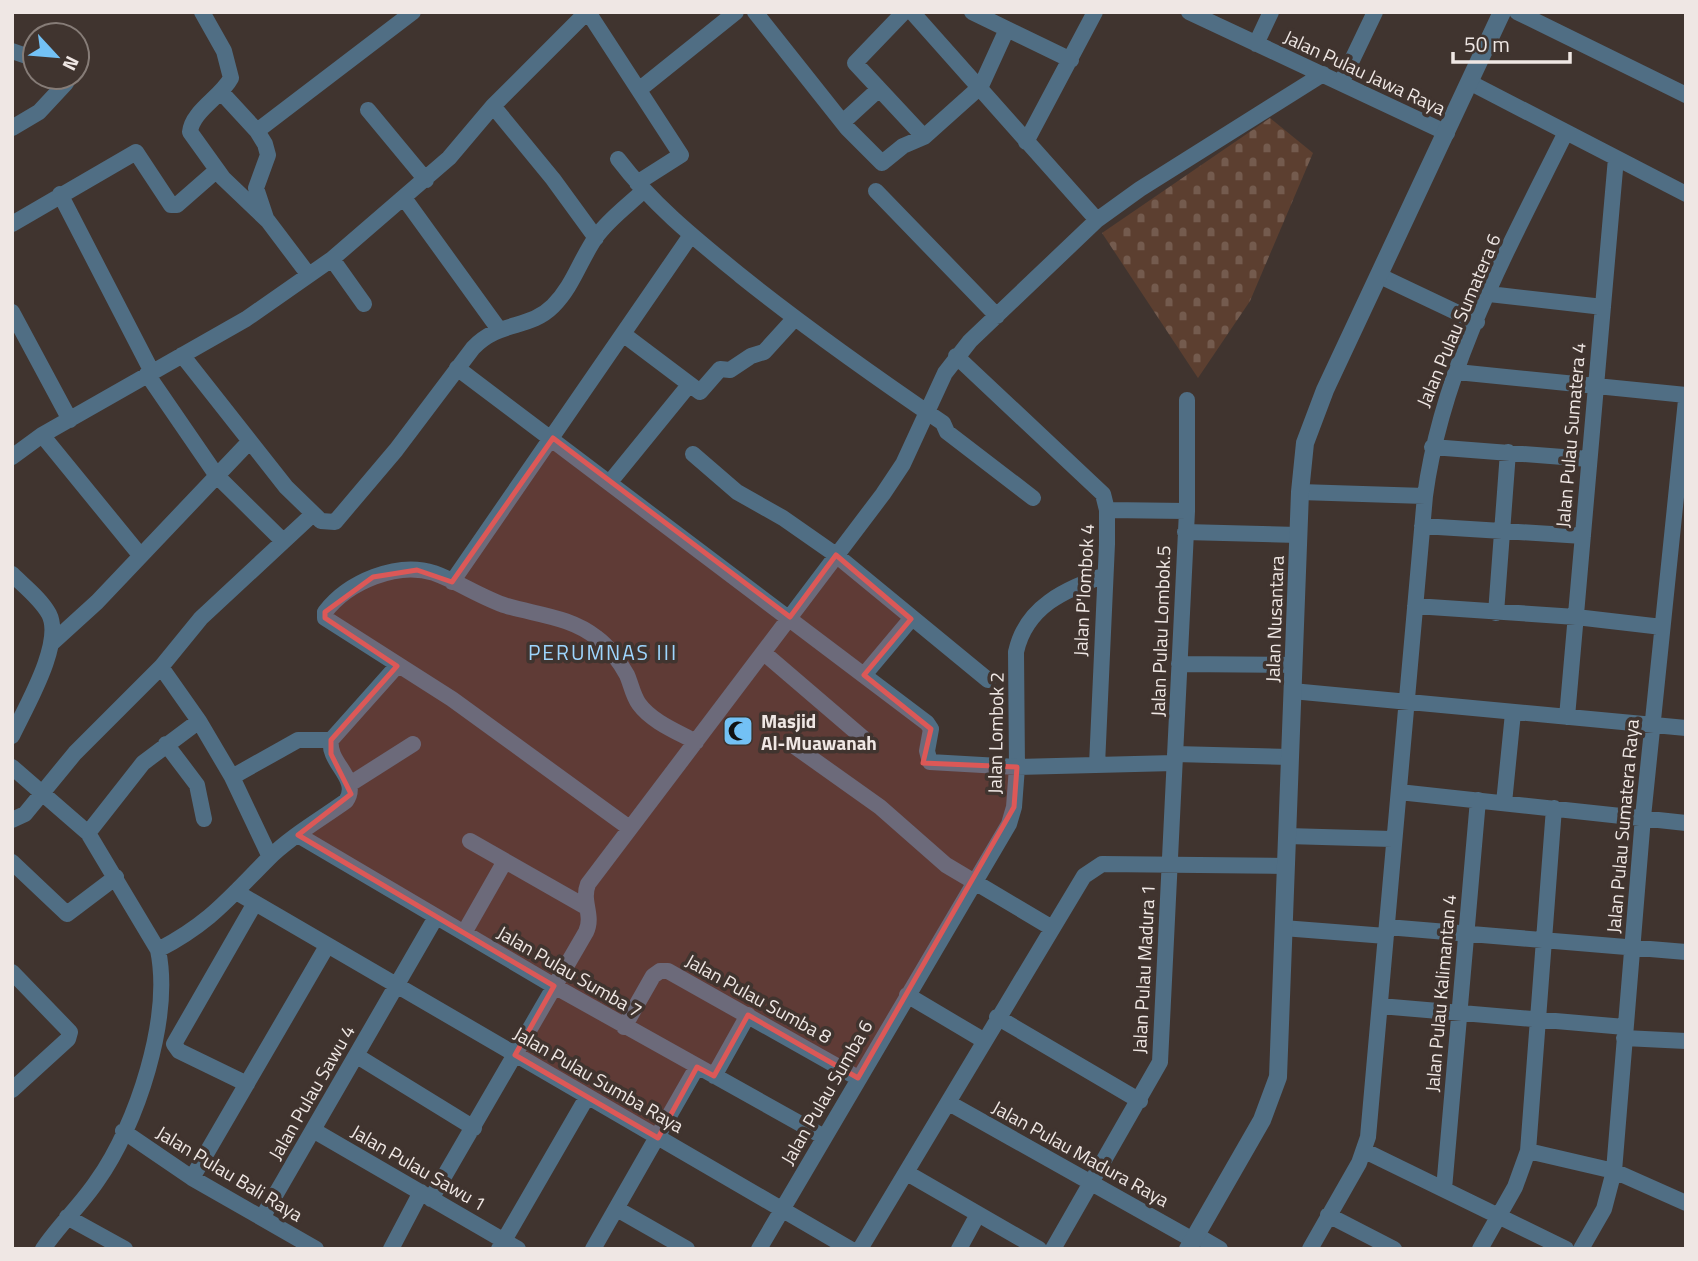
<svg xmlns="http://www.w3.org/2000/svg" width="1698" height="1261" viewBox="0 0 1698 1261" font-family="'Titillium Web',sans-serif">
<style>
.cemetery{fill:url(#cemetery-stones)}
.lines{fill:none;stroke-linecap:round;stroke-linejoin:round}
.minor{stroke:#506e84;stroke-width:16}
.tertiary{stroke:#506e84;stroke-width:18}
.marked{fill:#dc5857;fill-opacity:0.2;stroke:#dc5857;stroke-width:5;stroke-linejoin:round}
.labels{text-anchor:middle;dominant-baseline:central;stroke-width:7;stroke-linejoin:round;paint-order:stroke}
.street-label{font-size:19px;fill:#efe7e4;stroke:#40342f}
.poi-label{font-size:19px;font-weight:bold;fill:#efe7e4;stroke:#40342f;text-anchor:start}
.neighbourhood-label{font-size:21px;letter-spacing:2px;fill:#9ed6fe;stroke:#40342f}
</style>
<defs>
<pattern id="cemetery-stones" width="16" height="16" patternUnits="userSpaceOnUse" patternTransform="scale(1.75)"><rect width="16" height="16" fill="#5c3f30"/><path d="M2 7V4a2 2 0 0 1 4 0v3zM10 15v-3a2 2 0 0 1 4 0v3z" fill="#745b4e"/></pattern>
</defs>
<rect width="100%" height="100%" fill="#40342f"/>
<path class="cemetery" d="M1270,118L1313,153L1250,301L1198,378L1102,233Z"/>
<g class="lines">
<path class="minor" d="M202,12L224,51L231,78C221,97 192,111 190,132L223,178L268,221L308,274
M588,12L681,155L637,183
M755,12L847,128L882,163L903,146L924,137L981,86L1007,29
M904,12L855,63L924,137
M912,12L1097,220
M972,12L1071,60
M1189,12L1447,133
M1517,12L1686,95
M1256,44L1271,12
M12,51L35,59
M1341,83L1375,12
M1471,83L1686,194
M640,89L736,12
M222,93L257,131L265,144L268,155L256,188L266,218
M493,106L553,179L596,238
M368,110L426,180
M843,122L879,89
M12,128L39,112L66,83L65,77
M257,131L413,12
M1026,142L1095,12
M618,159C653,205 697,240 741,276C806,328 874,376 943,423L947,432L1033,498
M876,191L997,316
M60,194L152,372
M404,198L498,328
M12,224L136,152L171,205H177L217,170
M332,259L364,304
M1380,276L1477,322
M1489,294L1603,307
M12,312L70,420
M623,334L700,392L720,369L730,370L751,356L764,352L795,318
M182,355L286,487L321,521L335,522L396,450L473,348C500,320 529,330 553,306C573,286 580,260 596,237C608,220 627,206 642,192
M956,356L1103,494L1107,510V544L1097,765
M457,368L927,723L931,729L927,751L930,762L1017,767L1174,763
M1457,372L1686,395
M147,374L217,476L282,540
M42,435L140,555
M1432,447L1589,459
M693,454L737,492L783,518L836,555L988,680
M12,457L42,435L246,319L332,259L449,158L493,106L587,12
M610,482L689,385
M1300,492L1425,496
M1107,510L1187,511
M1422,526L1583,536
M1185,532L1298,535
M12,574C24,586 41,599 49,614C64,643 25,708 12,736
M452,582L691,235
M1415,606L1576,617L1662,627
M1496,613L1508,452
M53,642L97,602L249,442
M764,653L869,743
M1179,664L1293,665
M161,667L199,721L232,777L270,857
M864,675L911,619
M1292,691L1686,728
M1567,717L1616,158
M790,743L880,807L946,865L1052,928
M166,744L197,785L204,819
M1175,754L1289,757
M12,767L88,833L158,950C172,1018 137,1125 97,1181C81,1205 59,1225 43,1249
M232,777L298,740H331
M350,784L413,744
M1399,792L1686,823
M1504,803L1513,713
M12,820L25,814L75,753L161,667L201,618L313,514
M628,827L452,699L325,618V612C348,582 397,561 434,573C459,582 482,598 507,606C538,615 571,617 597,638C608,646 620,662 627,675C631,684 633,696 639,704C652,722 678,732 696,742
M88,833L143,763L199,721
M298,835L554,986L824,1137
M1287,836L1392,839
M470,841L586,907
M12,862L67,914L116,877
M238,893L850,1249
M1387,927L1686,952
M1283,928L1386,936
M464,933L505,861
M158,950C210,923 228,899 269,858C291,836 321,819 346,801C361,779 327,763 331,740L397,666
M12,972L70,1032L68,1039L12,1090
M907,995L983,1040
M1380,1006L1625,1027
M997,1017L1140,1101
M624,1027L653,976L660,971H668L858,1078
M1624,1038L1686,1041
M357,1056L474,1128
M714,1076L748,1015
M247,1084L179,1051L174,1044L255,903
M949,1103L1193,1240
M313,1130L518,1249
M123,1131L192,1178L316,1249
M1365,1151L1566,1249
M1528,1151L1614,1171L1686,1203
M907,1173L1039,1249
M192,1178L327,946
M1444,1189L1478,800
M431,1199L586,932C594,915 581,902 588,884L883,494L903,464L945,373L970,341L1097,220L1140,189L1323,74
M617,1209L687,1249
M1328,1215L1394,1249
M67,1217L125,1249
M262,1218L436,917
M1196,1235L1220,1249
M391,1249L421,1192
M499,1249L587,1097
M593,1249L697,1067
M759,1249L1009,824L1014,807L1017,767L1016,652C1026,606 1065,590 1105,575
M860,1249L1084,876L1102,864L1286,866
M959,1249L978,1214
M1053,1249L1160,1062L1187,511V400
M1310,1249L1359,1163L1368,1137L1425,496C1442,367 1509,247 1566,132
M1480,1249L1515,1187L1528,1151L1554,808
M1581,1249L1604,1209L1614,1171L1643,817L1686,400"/>
<path class="tertiary" d="M1188,1249L1262,1120L1278,1077L1300,492L1305,443L1325,390L1502,12"/>
</g>
<path class="marked" d="M553,438L790,617L836,555L911,619L864,675L931,729L923,763L1017,767L1014,807L858,1078L748,1015L714,1076L697,1067L658,1138L515,1055L554,986L298,835L351,794L331,754V740L397,666L325,618V612L373,577L417,570L452,582Z"/>
<defs>
<g id="mosque-square" transform="scale(1.575)"><rect x="-9" y="-9" width="18" height="18" rx="4" fill="#73c1f5" stroke="#40342f"/><path d="M3.5-4.9A6 6 0 1 0 3.5 4.9A5 5 0 1 1 3.5-4.9Z" fill="#111"/></g>
</defs>
<g fill-rule="evenodd">
<use href="#mosque-square" x="738" y="731"/>
</g>
<g class="labels">
<g class="street-label">
<text transform="translate(1365 72) rotate(25)">Jalan Pulau Jawa Raya</text>
<text transform="translate(1458 320) rotate(-67)">Jalan Pulau Sumatera 6</text>
<text transform="translate(1570 435) rotate(-85)">Jalan Pulau Sumatera 4</text>
<text transform="translate(1083 590) rotate(-87)">Jalan P'lombok 4</text>
<text transform="translate(1274 619) rotate(-88)">Jalan Nusantara</text>
<text transform="translate(1160 631) rotate(-88)">Jalan Pulau Lombok.5</text>
<text transform="translate(995 733) rotate(-89)">Jalan Lombok 2</text>
<text transform="translate(1622 826) rotate(-85)">Jalan Pulau Sumatera Raya</text>
<text transform="translate(1143 969) rotate(-87)">Jalan Pulau Madura 1</text>
<text transform="translate(570 971) rotate(30)">Jalan Pulau Sumba 7</text>
<text transform="translate(1440 993) rotate(-85)">Jalan Pulau Kalimantan 4</text>
<text transform="translate(759 998) rotate(29)">Jalan Pulau Sumba 8</text>
<text transform="translate(599 1079) rotate(30)">Jalan Pulau Sumba Raya</text>
<text transform="translate(311 1092) rotate(-60)">Jalan Pulau Sawu 4</text>
<text transform="translate(826 1092) rotate(-60)">Jalan Pulau Sumba 6</text>
<text transform="translate(1081 1153) rotate(29)">Jalan Pulau Madura Raya</text>
<text transform="translate(419 1167) rotate(30)">Jalan Pulau Sawu 1</text>
<text transform="translate(230 1173) rotate(31)">Jalan Pulau Bali Raya</text>
</g>
<g class="poi-label">
<text x="761" y="720">Masjid<tspan x="761" dy="22">Al-Muawanah</tspan></text>
</g>
<g class="neighbourhood-label">
<text x="603" y="652">PERUMNAS III</text>
</g>
</g>
<rect width="1698" height="1261" fill="none" stroke="#efe7e4" stroke-width="28"/>
<g transform="translate(56 56) rotate(116)"><circle r="33" fill="#40342f" stroke="#867c77" stroke-width="2"/>
<path d="M0-5L12 26L0 18L-12 26Z" fill="#73c1f5"/>
<text y="-10" font-size="19" font-weight="bold" text-anchor="middle" fill="#efe7e4">N</text>
</g>
<path d="M1453 52v10h117v-10" fill="none" stroke="#efe7e4" stroke-width="3.5"/>
<text x="1464" y="52" font-size="21" fill="#efe7e4" stroke="#40342f" stroke-width="5" paint-order="stroke">50 m</text>
</svg>
